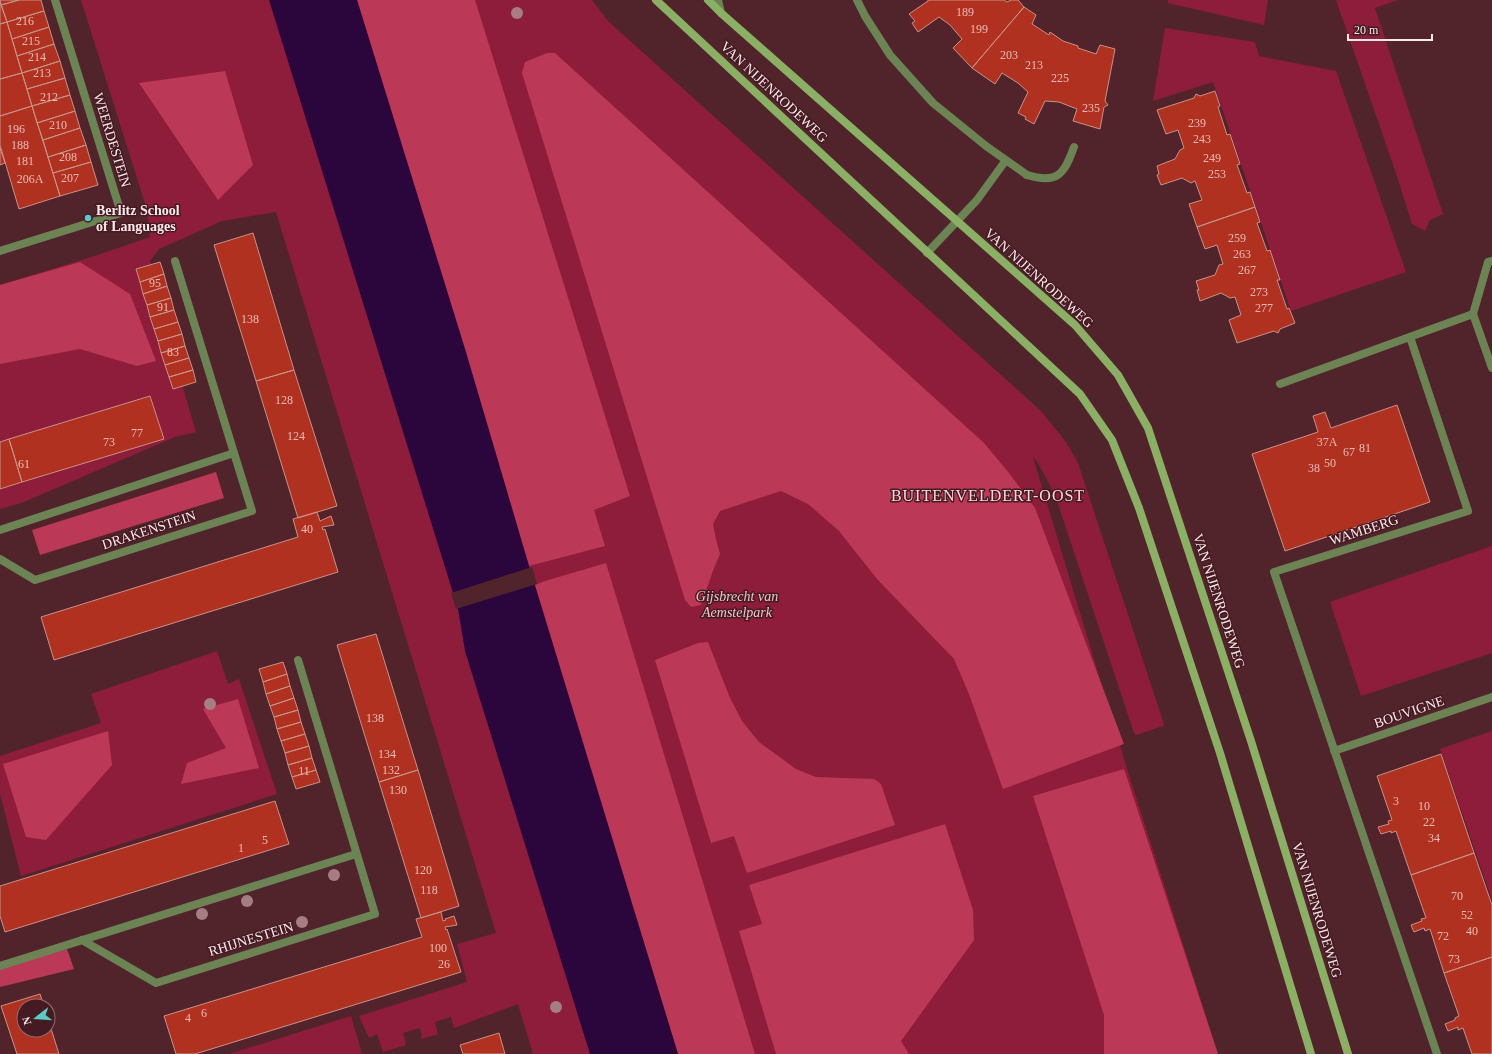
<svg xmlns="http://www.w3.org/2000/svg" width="1492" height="1054" viewBox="0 0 1492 1054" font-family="'Times New Roman',serif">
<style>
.green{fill:#8d1d3b}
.forest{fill:#bb3957}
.water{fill:#2b063d}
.pier{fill:#51242c}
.building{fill:#b13121;stroke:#c79288}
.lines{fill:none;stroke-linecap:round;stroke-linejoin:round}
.service{stroke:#6b8454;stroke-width:8}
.minor{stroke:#6b8454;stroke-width:8}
.secondary{stroke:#89b063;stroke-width:8}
.tree{fill:#a57e83}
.poi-dot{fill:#54cdc8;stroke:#461a22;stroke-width:1.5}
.labels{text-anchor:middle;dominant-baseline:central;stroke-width:3;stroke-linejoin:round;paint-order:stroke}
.number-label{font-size:12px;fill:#e9bcb8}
.street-label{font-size:14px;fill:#fceaeb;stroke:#461a22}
.poi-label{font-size:14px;font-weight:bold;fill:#fceaeb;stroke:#461a22;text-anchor:start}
.park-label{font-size:14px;font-style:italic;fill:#eac7cb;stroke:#461a22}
.quarter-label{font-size:16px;letter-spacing:1px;fill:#fcd8dc;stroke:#461a22}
</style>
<rect width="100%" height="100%" fill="#51242c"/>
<path class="green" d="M81,0H592L608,21L1041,411L1066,442L1078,463L1164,724L1163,726L1136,735L1134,733L1055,495L1038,463L1033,457L1128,772L1218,1054H533L518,1004L454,1028L451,1017L435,1022L438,1034L422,1039L420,1028L403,1033L406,1045L383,1052L377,1034L369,1038L359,1016L467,982L457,944L496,933L276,212L222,221L159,249L150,261L187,380L183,388L196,432L175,437L24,502L0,509V285L98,255L150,237L147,210Z
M1168,0H1268L1264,25L1168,3Z
M1336,0H1398L1375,8L1443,214L1430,220L1425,231L1412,224L1397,176Z
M1165,28L1255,42L1259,56L1336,71L1406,272L1291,311L1213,82L1153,101Z
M1492,546V653L1361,696L1330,602Z
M217,651L228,684L239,679L277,794L21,876L0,794V756L101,723L91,694Z
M1492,731V900L1440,749Z
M351,1016L362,1054H229Z"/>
<path class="forest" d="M357,0H475L630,496L594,510L605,546L529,566L465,349Z
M547,53H555L984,443L1009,473L1035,508L1124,744L1003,789L969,694L954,659L877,579L839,531L808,504L781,491L720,511L713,524L716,539L720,554L714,568L701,605L691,607L685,600L522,73L525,62Z
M225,71L253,165L218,200L139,83Z
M80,262L130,294L156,361L137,366L80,349L0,364V285Z
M216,472L224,498L40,555L32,530Z
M606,563L755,1054H678L535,585L545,581Z
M708,642L730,698L742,721L759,742L796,769L816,777L874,779L881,784L895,825L747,873L734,836L711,843L655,660L698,643Z
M238,699L259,768L181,784L187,763L226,748L203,709Z
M108,731L112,765L46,840L26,837L3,764Z
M1124,769L1218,1054H1104V1015L1033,796Z
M945,824L973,910L974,940L901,1041L909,1054H776L739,931L762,924L749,885Z
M67,949L74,969L0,987V967Z"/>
<path class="water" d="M269,0H357L465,349L529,566L678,1054H590L465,651L458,609Z"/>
<path class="pier" d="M532,567L537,584L456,609L451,593Z"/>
<path class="building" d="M0,0H19L1,5Z
M19,0H41L44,11L7,22L1,5Z
M928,0H1004L1007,2L1011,0H1018L1024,7L972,68L953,48L962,39L950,25L939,17L918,32L912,23L915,21L909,14L928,1Z
M0,1L7,22L0,24Z
M1024,7L1036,15L1032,24L1049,35L1050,32L1063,41L1078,46V48L1096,54L1100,45L1115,49L1105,101L1108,105L1104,107L1100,129L1073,121L1077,109L1059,102L1045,101L1034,124L1025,119L1026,117L1018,113L1028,92L1018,83L1002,73L995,84L972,68Z
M44,11L49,27L12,39L7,22Z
M7,22L22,73L0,79V24Z
M49,27L54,44L17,56L12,39Z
M54,44L60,61L22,73L17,56Z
M60,61L65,78L27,89L22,73Z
M22,73L32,106L0,116V79Z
M65,78L70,95L32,106L27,89Z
M1215,91L1220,106L1218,107L1227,135L1230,134L1240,164L1237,165L1247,193L1250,192L1255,207L1197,227L1189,204L1202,200L1195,181L1191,183L1182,178L1161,185L1157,175L1159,174L1157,166L1175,159L1180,150L1184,148L1178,130L1166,134L1157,110L1194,98L1196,94L1200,96Z
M70,95L75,111L37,123L32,106Z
M32,106L60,196L19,209L0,145V116Z
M75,111L80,128L43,140L37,123Z
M80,128L86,145L48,157L43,140Z
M86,145L91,162L53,173L48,157Z
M0,148L5,163L0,165Z
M91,162L98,185L60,196L53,173Z
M1255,207L1260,222L1257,223L1267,251L1270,250L1280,280H1277L1287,309L1289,308L1295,323L1280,329L1278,333L1274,331L1237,343L1229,320L1241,315L1235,297L1230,298L1221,293L1200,301L1197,290H1199L1196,281L1215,275L1219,265L1223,264L1217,245L1205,249L1197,227Z
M253,233L294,370L256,381L214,245Z
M160,262L164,274L140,282L136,269Z
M164,274L167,286L143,294L140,282Z
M167,286L171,298L147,305L143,294Z
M171,298L174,310L150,317L147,305Z
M174,310L178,322L154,329L150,317Z
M178,322L182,334L158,341L154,329Z
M182,334L185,346L161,353L158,341Z
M185,346L189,358L165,365L161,353Z
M189,358L193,370L169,377L165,365Z
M193,370L196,382L173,389L169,377Z
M294,370L337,506L298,518L256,381Z
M150,396L164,439L22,482L9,439Z
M1397,405L1430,502L1285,551L1252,454L1318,432L1313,416L1325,412L1331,428Z
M9,439L22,482L0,489V442Z
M317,512L320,521L331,516L334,525L322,527L323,530L325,529L338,572L54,660L41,617L298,537L293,519Z
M376,634L418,770L379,782L337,645Z
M283,662L287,674L263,682L259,669Z
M287,674L290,686L266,694L263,682Z
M290,686L294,698L270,706L266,694Z
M294,698L298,710L274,717L270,706Z
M298,710L301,722L277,729L274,717Z
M301,722L305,734L281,741L277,729Z
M305,734L309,746L285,753L281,741Z
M309,746L312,758L288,765L285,753Z
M1441,754L1474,853L1411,875L1396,831L1391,833V831L1381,834L1378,827L1389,824L1388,821L1392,820L1377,776Z
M312,758L316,770L292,777L288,765Z
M316,770L320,782L296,789L292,777Z
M418,770L459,906L421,918L379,782Z
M275,801L289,844L5,932L0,916V886Z
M1474,853L1492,905V957L1444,973L1430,929L1425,931L1424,928L1414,932L1411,925L1422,921L1421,919L1426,918L1411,875Z
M441,912L443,921L446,920L445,919L454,916L457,925L445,927L446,930L447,929L461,972L195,1054H176L164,1016L422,937L416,919Z
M1492,957V1054H1472L1463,1028L1458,1030V1027L1448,1031L1445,1024L1455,1020V1018L1459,1016L1444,973Z
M40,994L44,1006H24V1030H48V1019L59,1054H17L1,1006Z
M499,1033L505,1054H463L460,1045Z"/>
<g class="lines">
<path class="service" d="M718,0L721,13
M1027,175C1057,184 1064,175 1074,147"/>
<path class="minor" d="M857,0L865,16L890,55L933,103L986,146L1027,175
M0,251L121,213L55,0
M927,253L977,200L1006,160
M175,261L234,453
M1473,314L1488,262L1492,261
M1473,314L1492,368
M1410,337L1468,511L1274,572L1437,1054
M1280,384L1473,314
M0,530L234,453L252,511L35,580L0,559
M1334,751L1492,697
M82,940L156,983L375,914L298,660
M0,966L356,854"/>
<path class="secondary" d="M656,0L1080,394L1112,440L1139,508L1220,753L1311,1054
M708,0L721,13L1075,325L1118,375L1148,428L1251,741L1348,1054"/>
</g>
<g class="tree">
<circle cx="517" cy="13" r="6"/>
<circle cx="210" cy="704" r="6"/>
<circle cx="334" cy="875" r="6"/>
<circle cx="247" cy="901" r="6"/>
<circle cx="202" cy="914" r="6"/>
<circle cx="302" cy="922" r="6"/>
<circle cx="556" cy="1007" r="6"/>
</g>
<circle class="poi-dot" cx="88" cy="218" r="4"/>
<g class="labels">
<g class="number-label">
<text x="965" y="12">189</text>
<text x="25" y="21">216</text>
<text x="979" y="29">199</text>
<text x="31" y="41">215</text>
<text x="1009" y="55">203</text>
<text x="37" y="57">214</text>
<text x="1034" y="65">213</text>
<text x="42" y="73">213</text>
<text x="1060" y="78">225</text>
<text x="49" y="97">212</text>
<text x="1091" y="108">235</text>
<text x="1197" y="123">239</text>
<text x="58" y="125">210</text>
<text x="16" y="129">196</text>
<text x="1202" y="139">243</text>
<text x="20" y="145">188</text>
<text x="68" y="157">208</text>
<text x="1212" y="158">249</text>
<text x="25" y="161">181</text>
<text x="1217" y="174">253</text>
<text x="70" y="178">207</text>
<text x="30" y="179">206A</text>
<text x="1237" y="238">259</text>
<text x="1242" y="254">263</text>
<text x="1247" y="270">267</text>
<text x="155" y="283">95</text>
<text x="1259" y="292">273</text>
<text x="163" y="307">91</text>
<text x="1264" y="308">277</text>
<text x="250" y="319">138</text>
<text x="173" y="352">83</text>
<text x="284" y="400">128</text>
<text x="137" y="433">77</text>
<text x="296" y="436">124</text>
<text x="109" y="442">73</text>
<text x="1327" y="442">37A</text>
<text x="1365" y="448">81</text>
<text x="1349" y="452">67</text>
<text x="1330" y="463">50</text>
<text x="24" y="464">61</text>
<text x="1314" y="468">38</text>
<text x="307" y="529">40</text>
<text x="375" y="718">138</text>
<text x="387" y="754">134</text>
<text x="391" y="770">132</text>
<text x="304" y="771">11</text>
<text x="398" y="790">130</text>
<text x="1396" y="801">3</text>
<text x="1424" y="806">10</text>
<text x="1429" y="822">22</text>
<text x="1434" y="838">34</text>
<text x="265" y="840">5</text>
<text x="241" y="848">1</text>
<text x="423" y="870">120</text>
<text x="429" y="890">118</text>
<text x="1457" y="896">70</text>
<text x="1467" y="915">52</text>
<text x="1472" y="931">40</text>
<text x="1443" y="936">72</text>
<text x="438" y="948">100</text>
<text x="1454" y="959">73</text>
<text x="444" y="964">26</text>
<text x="204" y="1013">6</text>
<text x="188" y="1018">4</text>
</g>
<g class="street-label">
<text transform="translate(774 92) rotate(43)">VAN NIJENRODEWEG</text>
<text transform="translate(112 140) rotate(73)">WEERDESTEIN</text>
<text transform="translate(1039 278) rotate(42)">VAN NIJENRODEWEG</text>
<text transform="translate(149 530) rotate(-18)">DRAKENSTEIN</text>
<text transform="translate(1364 530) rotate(-18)">WAMBERG</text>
<text transform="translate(1219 601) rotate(72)">VAN NIJENRODEWEG</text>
<text transform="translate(1409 712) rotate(-19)">BOUVIGNE</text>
<text transform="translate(1317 910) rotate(73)">VAN NIJENRODEWEG</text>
<text transform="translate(251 939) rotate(-17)">RHIJNESTEIN</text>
</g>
<g class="poi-label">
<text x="96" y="210">Berlitz School<tspan x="96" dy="16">of Languages</tspan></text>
</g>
<g class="park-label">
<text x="737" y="596">Gijsbrecht van<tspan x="737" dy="16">Aemstelpark</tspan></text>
</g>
<g class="quarter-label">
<text x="988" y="495">BUITENVELDERT-OOST</text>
</g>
</g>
<g transform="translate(36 1018) rotate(253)"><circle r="19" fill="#461a22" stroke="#8f6d72"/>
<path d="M0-3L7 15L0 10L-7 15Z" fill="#54cdc8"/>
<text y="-6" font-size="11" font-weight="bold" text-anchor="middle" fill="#fceaeb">N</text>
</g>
<path d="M1348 34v6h84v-6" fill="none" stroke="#fceaeb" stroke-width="2"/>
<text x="1354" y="34" font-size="12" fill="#fceaeb" stroke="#461a22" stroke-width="3" paint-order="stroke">20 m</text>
</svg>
